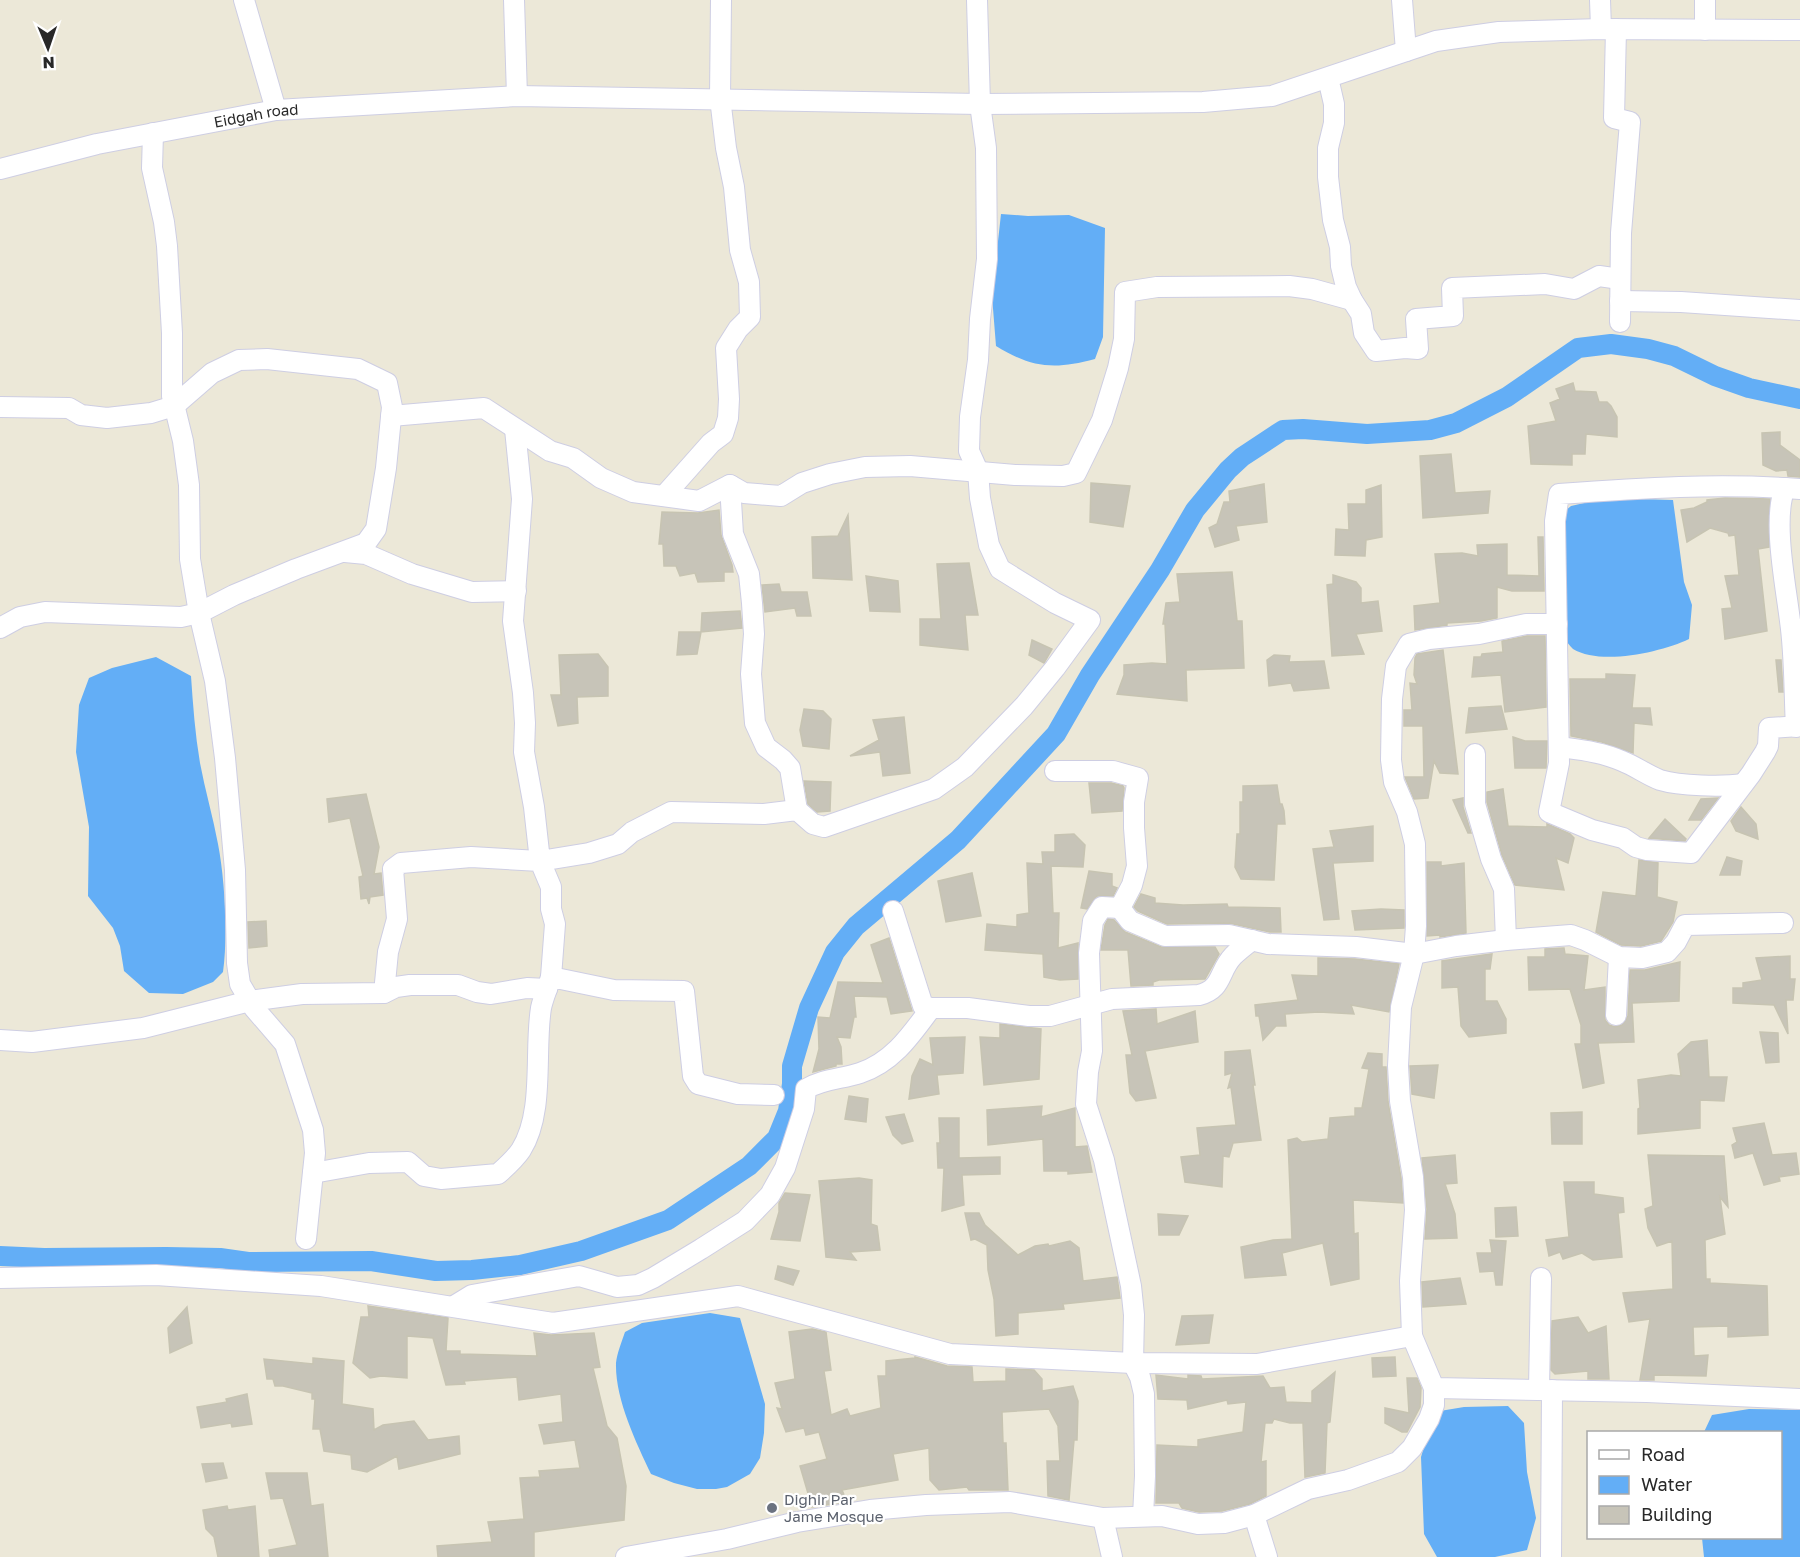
<svg xmlns="http://www.w3.org/2000/svg" width="1800" height="1557" viewBox="0 0 1800 1557" font-family="'Golos Text',sans-serif">
<style>
.water{fill:#63aef6}
.lines{fill:none;stroke-linecap:round;stroke-linejoin:round}
.canal{stroke:#63aef6;stroke-width:20}
.building{fill:#c7c4b8;stroke:#c7c4b2;stroke-width:1.5}
.minor-casing{stroke:#cecee3;stroke-width:22}
.minor{stroke:#fff;stroke-width:20}
.worship-dot{fill:#6b7280;stroke:#fff;stroke-width:2}
.labels{text-anchor:middle;dominant-baseline:central;stroke-width:4.5;stroke-linejoin:round;paint-order:stroke}
.street-label{font-size:15px;fill:#282828;stroke:#fff}
.worship-label{font-size:15px;fill:#5b616d;stroke:#fff;text-anchor:start}
</style>
<rect width="100%" height="100%" fill="#ece8d8"/>
<path class="water" d="M1001,214L1028,216L1069,215L1105,228L1103,337L1095,359C1054,370 1032,368 996,346L992,296Z
M1606,498L1673,500L1684,582L1692,605L1689,639C1662,652 1601,666 1573,649C1570,646 1566,641 1564,638L1559,516L1571,506Z
M156,657L191,676C193,705 195,734 200,763C205,790 213,817 218,844C225,880 228,936 223,972L213,982L183,994L149,993L124,971L120,946L113,928L88,896L89,827L76,752L79,705L89,678L112,668Z
M710,1313L740,1318L765,1404L764,1433L760,1458L750,1474L727,1487L716,1489H697L674,1483L651,1474C636,1442 615,1399 616,1363C617,1353 622,1341 625,1332L642,1323Z
M1508,1406L1524,1423L1527,1472L1536,1518L1527,1550L1495,1557H1437L1424,1534L1421,1457L1427,1437L1440,1411L1464,1407Z
M1749,1409L1800,1410V1557H1704L1702,1538H1780V1432H1704L1712,1415Z"/>
<g class="lines">
<path class="canal" d="M0,1256L44,1258L166,1257L220,1258L248,1262L371,1261L436,1271L472,1270L520,1265L581,1251L668,1220L749,1166L777,1138L788,1111L792,1084V1066L809,1008L835,952L856,926L958,840L1056,734L1090,675L1160,570L1195,510L1228,470L1242,457L1283,430L1303,429L1367,434L1430,430L1456,423L1507,397L1578,348L1611,344L1648,349L1674,356L1715,376L1749,388L1800,399"/>
</g>
<path class="building" d="M1573,383L1575,391L1596,392L1599,402H1607L1611,406L1617,417V437L1586,434L1585,454H1572V465L1531,464L1528,426L1556,421L1550,403L1560,399L1556,389Z
M1780,432V445L1800,460V477L1788,476L1787,470L1776,471L1763,465L1762,433Z
M1451,454L1455,493L1490,491L1488,513L1423,518L1420,456Z
M1091,483L1130,486L1123,527L1090,522Z
M1264,484L1267,522L1236,526L1239,540L1215,547L1209,528L1217,524L1224,502H1230L1229,491Z
M1381,485L1382,537L1366,540L1365,556L1335,555L1336,529L1349,530L1348,504H1366V490Z
M1725,498L1770,499L1769,547L1758,549L1767,631L1725,639L1722,609L1732,608L1725,576L1739,575L1735,535L1729,536L1728,533L1710,528L1687,542L1681,510L1694,508L1707,502V500Z
M719,510L721,535L732,565L733,572H724V581L698,582L695,573L680,576L676,566H664L663,544H659L662,512L698,513Z
M848,515L852,580L813,578L812,537L838,536Z
M1538,537H1543L1544,591H1512L1497,587V618L1481,621L1447,623V625L1415,630L1414,606L1440,603L1435,554L1462,553L1478,556L1477,545L1507,544V575L1539,576Z
M969,563L978,615H965L968,650L920,645V619H941L937,564Z
M1232,572L1237,621H1242L1244,668L1186,670L1187,701L1117,694L1124,675V665L1152,663L1167,664L1165,624H1163L1166,603L1180,602L1177,574Z
M1333,575L1356,582L1361,588V603L1378,601L1382,631L1356,634L1364,654L1332,656L1327,585L1333,584Z
M866,576L898,581L900,612L870,611Z
M779,584L781,592H807L811,616H797L795,608L765,612L762,585Z
M740,611L742,628L701,632L702,613Z
M679,632H701L697,654L677,655Z
M1527,636H1545L1546,707L1505,712L1501,675L1472,677L1474,657H1481L1482,654L1503,652L1502,641Z
M1032,640L1052,649L1044,663L1029,655Z
M1443,650L1458,774L1440,773L1434,761L1428,798L1414,799L1405,777H1424L1423,726H1404V710H1412L1410,683L1417,684L1414,675L1415,658L1417,654Z
M598,654L608,667V696L577,697L578,723L558,726L551,695H561L559,655Z
M1274,655L1290,656L1289,662L1324,661L1329,688L1294,691L1291,683L1269,686L1267,660Z
M1776,660H1781L1783,692H1779Z
M1606,674L1635,675L1632,708H1650L1652,725L1634,723L1633,753L1602,742L1571,736L1570,679H1606Z
M1501,706L1507,729L1466,733L1469,708Z
M804,709L823,711L831,719L829,749L803,746L800,730Z
M904,717L910,773L883,776L880,752L850,756L879,740L873,720Z
M1513,737L1525,741H1547L1546,768H1515Z
M804,781L831,782L830,811L817,812L808,804Z
M1089,783H1111L1123,786L1124,788L1122,811L1092,813Z
M1277,785L1280,804H1282L1284,811L1285,824H1277L1274,880L1241,879L1235,867L1237,834H1240V802H1243V786Z
M1503,789L1508,826L1547,827V824L1570,834L1574,838L1568,863L1556,858L1564,890L1515,885L1502,855L1487,802V792Z
M366,794L379,847L374,874L381,873L383,895L370,897L369,904L367,898L361,899L359,877L363,876L350,818L329,822L327,799Z
M1463,798V807L1471,833H1468L1453,800Z
M1718,798L1701,820H1689L1701,799Z
M1741,807L1756,824L1758,839L1736,831L1731,821Z
M1665,819L1686,839L1685,841L1649,838Z
M1373,826V861L1333,863L1339,919L1324,920L1313,849L1334,847L1330,831Z
M1074,834L1085,845L1083,867L1051,866L1053,913H1059L1058,948L1078,943V979L1060,980L1044,977L1043,954L985,950L987,924L1017,927V915L1029,913L1027,863L1043,864L1042,852H1055V835Z
M1727,857L1742,861L1740,875H1720Z
M1639,860L1658,863L1657,897L1677,902L1673,922L1661,941L1641,946L1621,945L1596,932L1603,892L1636,896Z
M1427,862H1441V866L1464,863L1466,933L1440,937V935L1427,936Z
M1089,871L1112,874V886L1117,888L1113,896H1097L1087,909L1081,908Z
M972,873L981,916L946,922L938,881Z
M1141,894L1155,898V903L1183,905L1227,904L1228,907L1280,908L1281,932H1270L1229,923L1167,924L1138,911L1134,907Z
M1381,909L1404,910V928L1355,930L1352,911Z
M1108,919L1114,920L1125,932L1161,947H1215L1219,954L1205,979L1159,980L1153,982V985L1131,986L1128,950H1101L1105,925Z
M266,921L267,946L249,948L248,922Z
M889,938L912,1011L891,1014L887,997L854,996L856,1017H854L850,1038L837,1037L841,1047L842,1064H836V1066L813,1072L819,1049L818,1017L830,1018L838,982L883,983L871,945Z
M1564,948L1565,954L1588,956L1584,990L1605,987V1020L1609,1025L1615,1027L1622,1025L1628,1016L1630,970H1645L1680,962L1679,1001L1632,1003L1634,1042L1598,1043L1604,1083L1583,1088L1575,1044H1581V1025L1570,989L1529,990L1528,957H1545V949Z
M1492,954L1490,969H1485V1001H1497L1506,1019V1033L1469,1037L1461,1026L1458,987L1442,988V961Z
M1790,956V979H1795L1793,1000H1786L1788,1034L1774,1005L1733,1003V988H1743V983L1762,980L1756,958Z
M1318,958L1355,959L1399,964L1389,1012L1351,1005L1354,1014L1319,1012L1285,1014L1286,1026H1276L1263,1040L1259,1016H1256L1255,1005L1298,1000L1292,975L1318,976Z
M1156,1009L1157,1024L1195,1011L1198,1042L1145,1051L1156,1098L1136,1101L1130,1093L1126,1055H1132L1123,1011Z
M1000,1024L1041,1029L1039,1079L984,1085L980,1037L1000,1038Z
M1760,1032L1778,1033L1779,1062L1766,1063Z
M965,1037L963,1073L937,1075L939,1094L909,1099L912,1076L920,1059L933,1065L930,1038Z
M1707,1040L1709,1077H1727L1724,1101L1700,1100V1128L1638,1134V1109L1640,1108L1638,1080L1671,1075L1681,1076L1678,1054L1691,1042Z
M1250,1050L1255,1085H1253L1261,1140L1233,1143L1229,1157L1223,1156L1222,1187L1185,1182L1181,1157L1200,1155L1197,1128L1236,1125L1231,1087L1228,1088L1232,1073L1225,1075V1052Z
M1368,1053L1382,1054V1067H1386L1388,1102L1401,1178L1403,1203L1353,1200L1354,1234L1358,1233L1359,1279L1331,1285L1323,1243L1282,1253L1286,1275L1245,1278L1241,1247L1273,1240L1292,1239L1288,1140L1297,1138L1302,1142L1328,1139L1330,1118L1355,1116V1108H1362L1369,1069L1362,1068Z
M1438,1065L1434,1098L1412,1094L1410,1066Z
M849,1096L868,1099L866,1122L845,1119Z
M1042,1106L1041,1117L1075,1108V1147L1087,1146L1092,1172L1068,1174V1171H1044L1043,1139L988,1145L987,1110Z
M1582,1112V1144H1552L1551,1113Z
M904,1114L913,1141L902,1144L893,1135L886,1117Z
M939,1118H959V1158L1000,1157V1174L962,1175L964,1205L942,1211L944,1168H938L937,1143H940Z
M1764,1123L1772,1155L1796,1153L1799,1174L1779,1177L1780,1181L1764,1185L1753,1153L1735,1158L1732,1145L1737,1142L1733,1128Z
M1455,1155L1457,1183L1445,1184L1455,1214L1457,1238L1425,1239L1427,1209L1422,1158Z
M1648,1155L1724,1156L1728,1207L1720,1197L1725,1234L1705,1240L1706,1279H1710V1283L1767,1286L1768,1335L1728,1337V1326L1693,1327L1694,1356L1708,1355L1706,1376L1654,1375V1380H1640L1650,1319L1629,1322L1623,1293L1673,1289L1672,1241L1657,1246L1648,1228L1645,1209L1653,1206Z
M859,1178L872,1180L871,1224L877,1226L880,1250L850,1252L856,1260L826,1257L819,1181Z
M1564,1182H1594V1194L1623,1198L1624,1212L1618,1213L1622,1257L1593,1260L1582,1253L1563,1259L1560,1252L1549,1256L1546,1240L1569,1237Z
M785,1193L810,1195L800,1241L771,1239L779,1212V1203Z
M1516,1207L1518,1236L1496,1237L1495,1208Z
M965,1213H979L985,1225L1018,1255L1035,1246L1048,1244L1049,1246L1070,1241L1079,1248L1083,1281L1117,1277L1120,1298L1063,1304L1064,1309L1018,1313V1334L996,1336L994,1299L988,1270L987,1245L975,1239L971,1240Z
M1158,1214L1188,1216L1179,1235H1159Z
M1490,1240L1506,1241L1502,1285H1496L1494,1271L1480,1272L1477,1253H1492Z
M778,1266L799,1271L793,1285L775,1279Z
M1460,1278L1466,1304L1423,1307L1422,1282Z
M368,1306L448,1318L446,1351H460V1354L537,1356L534,1333L551,1335L594,1333L600,1367L593,1368L607,1426L617,1438L626,1486L624,1520L534,1532V1557H438L437,1546L492,1542L488,1522L524,1519L520,1478L540,1477L539,1471L580,1468L575,1440L544,1444L539,1425L563,1422L561,1394L519,1400L517,1377L464,1381L465,1384L446,1385L433,1338L407,1336V1378L381,1376L370,1378L353,1363L361,1317H369Z
M187,1307L192,1343L170,1353L168,1328Z
M1213,1315L1209,1343L1176,1345L1182,1316Z
M1578,1317L1588,1333L1606,1326L1609,1379H1588V1371L1555,1374L1551,1370L1552,1321Z
M812,1329L826,1332L831,1370L824,1371L831,1415L847,1409L850,1416L881,1408L878,1376H886V1361L915,1358V1357L947,1366L972,1367L973,1382L1006,1381V1369L1034,1370L1042,1379V1391L1073,1386L1078,1401L1077,1440H1074L1069,1500L1048,1496L1047,1461H1060L1058,1426L1049,1409L1002,1412L1003,1443H1006L1008,1490H969L967,1487L939,1490L930,1480L929,1448L893,1454L898,1480L842,1490L847,1502L812,1507L800,1466L827,1459L819,1432L806,1435L804,1428L786,1432L777,1408L782,1409L775,1383L795,1379L789,1332Z
M1395,1357L1396,1376L1373,1377L1372,1358Z
M313,1358L344,1361L342,1404L373,1409L374,1430L383,1425L414,1421L428,1440L459,1436L460,1454L399,1469L397,1456L367,1472L352,1469L351,1455L324,1451L320,1429H313L315,1399H312V1393L283,1386H275L273,1379H267L264,1359L313,1364Z
M1335,1372L1330,1422L1327,1423L1325,1473L1305,1477L1303,1423H1290L1274,1419L1272,1423H1265L1261,1462L1266,1461V1496L1250,1504L1222,1511L1199,1512L1182,1508L1179,1503H1156L1157,1445L1198,1447V1440L1243,1432L1246,1402L1228,1404L1227,1400L1188,1409L1187,1400L1158,1399L1156,1375L1188,1379V1375L1201,1376L1202,1379L1263,1376L1270,1388L1284,1387L1286,1402L1312,1403V1391Z
M1407,1378H1417L1421,1388L1420,1407L1407,1432H1402L1385,1423V1408L1409,1413Z
M247,1394L252,1424L232,1427L231,1423L201,1428L197,1407L227,1402L226,1399Z
M223,1463L227,1478L206,1482L202,1464Z
M266,1473H307L311,1506L323,1504L328,1557H270L269,1550L297,1545L283,1498L271,1499Z
M227,1506L228,1510L255,1506L259,1557H218L214,1537L206,1529L203,1510Z"/>
<g class="lines">
<g class="minor-casing">
<g id="minor">
<path d="M244,0L276,110"/>
<path d="M514,0L517,96"/>
<path d="M1402,0L1406,51"/>
<path d="M1600,0L1601,29"/>
<path d="M1705,0V30"/>
<path d="M1616,29L1614,118L1630,122L1621,233L1620,322"/>
<path d="M1328,78L1334,104V123L1328,148V177L1333,220L1340,247L1341,266L1346,287L1352,300L1361,314L1364,333L1376,351L1405,348L1418,349L1416,319L1453,316L1452,288L1545,284L1574,289L1599,276L1620,279"/>
<path d="M153,133L152,168L164,222L167,246L172,333V396L183,441L189,485L190,559L199,613L215,681L225,758L235,870L237,963L240,984L254,1008L285,1044L313,1130L315,1153L306,1239"/>
<path id="s1" d="M0,169L97,144L276,110L517,96L980,104L1203,102L1272,96L1436,41L1499,32L1601,29L1800,30"/>
<path d="M1620,301L1681,302L1800,310"/>
<path d="M0,407L69,408L81,415L107,418L151,413L174,406L212,373L239,360L267,359L358,369L387,383L392,407L386,468L376,529L366,543L296,569L234,595L199,613L181,617L45,612L20,617L0,628"/>
<path d="M391,416L484,408L550,451L573,458L601,478L633,492L699,501L730,485L744,493L781,496L802,483L830,474L865,467L910,466L1015,475L1063,476L1076,473L1102,420L1118,368L1124,339L1125,292L1157,287L1289,286L1312,289L1352,300"/>
<path d="M515,429L522,499L513,621L523,693L525,723L524,752L534,807L540,861L589,853L618,844L632,832L671,812L764,814L797,810L813,824L824,827L934,789L965,767L1024,706L1055,668L1090,620L1055,603L1000,569L989,545L980,498L978,471L969,451L970,417L978,360L980,319L987,259L986,148L980,104L977,0"/>
<path d="M730,485L733,534L749,574L752,603L754,634L751,674L755,723L766,747L783,760L790,768L797,810"/>
<path d="M1785,488C1772,519 1786,587 1790,621C1795,656 1794,691 1796,727"/>
<path d="M1800,489C1719,483 1640,488 1559,494L1555,521L1559,763L1549,812L1592,830L1623,838L1636,847L1647,850L1691,853L1751,774L1765,752L1768,746L1769,728L1800,726"/>
<path d="M664,496L711,443L723,434L728,418L729,399L726,348L738,329L750,317L749,282L740,250L734,187L726,148L720,98L721,0"/>
<path d="M345,552L366,554L412,574L472,592L516,591"/>
<path d="M1559,747C1581,750 1602,752 1622,761C1635,766 1647,775 1660,780C1680,786 1722,787 1743,784"/>
<path d="M1475,754V804L1491,859L1504,889L1506,940"/>
<path d="M1055,771H1113L1138,778L1134,802V828L1137,866L1132,885L1120,908L1130,921L1165,936L1229,935L1268,944L1356,947L1414,954L1456,946L1506,940L1571,935L1585,940L1619,957L1642,958L1667,952L1676,942L1685,925L1783,923"/>
<path d="M1120,908L1102,907L1093,921L1089,953L1092,1051L1088,1072L1086,1104L1104,1160L1131,1286L1134,1315L1133,1363L1140,1377L1144,1394L1145,1476L1143,1516"/>
<path d="M893,911L923,1006L931,1008"/>
<path d="M384,993L396,987L410,985H458L477,992L491,994L527,988L547,989"/>
<path d="M1616,1015L1619,957"/>
<path d="M0,1040L32,1042L143,1028L250,1001L302,994L384,993L388,952L397,919L393,869L401,863L471,857L540,861L551,887V909L555,924L551,977"/>
<path d="M313,1173L369,1163L408,1162L424,1176L441,1179L498,1174C506,1167 515,1159 521,1150C545,1112 534,1051 541,1008C543,998 548,987 551,977L614,990L684,991L693,1076L698,1084L738,1094L774,1095"/>
<path d="M0,1278L156,1275L321,1286L553,1323L738,1296L950,1354L1133,1363L1257,1364L1412,1336L1434,1388L1647,1392L1800,1399"/>
<path d="M454,1306L472,1295L579,1276L617,1287L638,1285L653,1278L701,1249L745,1221L770,1195L785,1168L804,1109L806,1089C822,1079 842,1079 860,1073C893,1062 911,1035 931,1008H968L1029,1016H1050L1112,999L1199,995C1223,989 1218,972 1233,956C1239,950 1246,945 1252,940"/>
<path d="M1412,1336L1410,1281L1415,1210L1413,1177L1400,1101L1398,1066L1401,1007L1414,954L1416,926L1415,844L1407,812L1394,782L1391,760L1392,699L1396,666L1409,644L1429,639L1479,634L1526,624H1557"/>
<path d="M1539,1390L1541,1278"/>
<path d="M1254,1515L1267,1557"/>
<path d="M1103,1518L1112,1557"/>
<path d="M626,1557L727,1539L797,1522L870,1510L926,1505L1010,1502L1103,1518L1162,1516L1198,1524L1224,1523L1254,1515L1308,1489L1348,1480L1398,1462L1412,1448L1429,1419L1434,1405V1388"/>
<path d="M1551,1557L1552,1390"/>
</g>
</g>
<use href="#minor" class="minor"/>
</g>
<circle class="worship-dot" cx="772" cy="1508" r="6"/>
<g class="labels">
<g class="street-label">
<text stroke="none"><textPath href="#s1" startOffset="262">Eidgah road</textPath></text>
</g>
<g class="worship-label">
<text x="784" y="1499">Dighir Par<tspan x="784" dy="17">Jame Mosque</tspan></text>
</g>
</g>
<rect x="1587" y="1431" width="195" height="108" fill="#ffffff" stroke="#a9a9a9" stroke-width="1.5"/>
<rect x="1599" y="1450" width="30" height="9" fill="#ffffff" stroke="#a9a9a9" stroke-width="1.5"/>
<text x="1641" y="1461" font-size="18" fill="#282828">Road</text>
<rect x="1599" y="1476" width="30" height="18" fill="#63aef6" stroke="#a9a9a9" stroke-width="1.5"/>
<text x="1641" y="1491" font-size="18" fill="#282828">Water</text>
<rect x="1599" y="1506" width="30" height="18" fill="#c7c4b8" stroke="#a9a9a9" stroke-width="1.5"/>
<text x="1641" y="1521" font-size="18" fill="#282828">Building</text>
<g transform="translate(48 48) rotate(178)" stroke="#ffffff" stroke-width="4.5" paint-order="stroke">
<path d="M0-4.5L10 22L0 15L-10 22Z" fill="#282828"/>
<text y="-9" font-size="16" font-weight="bold" text-anchor="middle" fill="#282828">N</text>
</g>
</svg>
